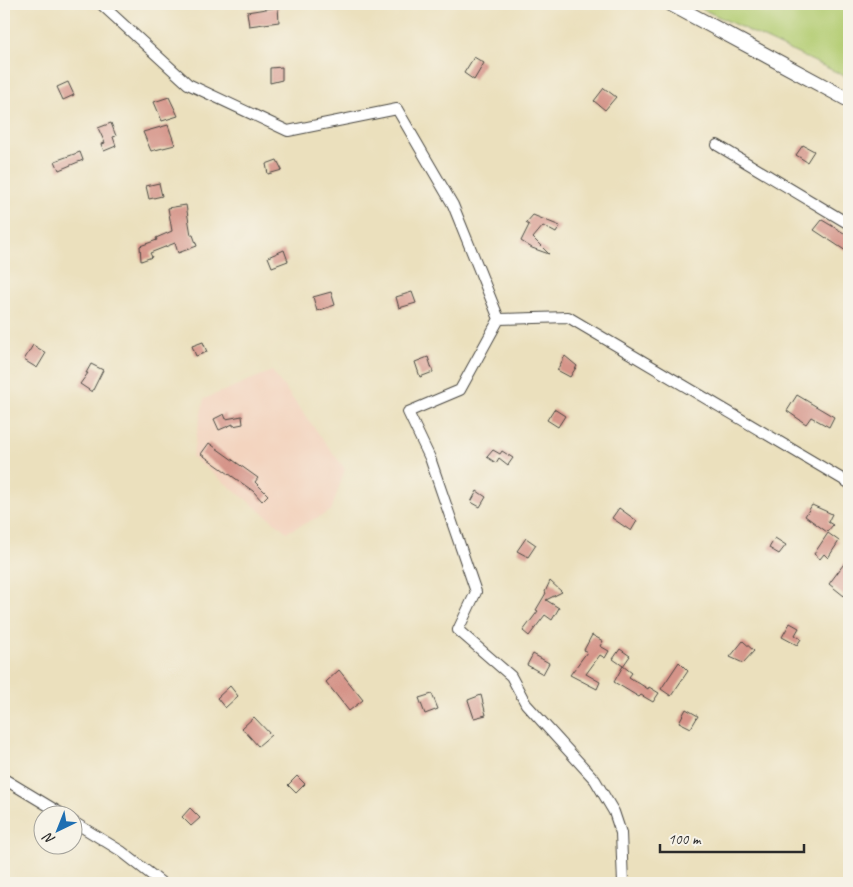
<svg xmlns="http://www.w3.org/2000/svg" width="853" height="887" viewBox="0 0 853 887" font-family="Caveat,sans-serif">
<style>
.built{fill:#f3d4bf}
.green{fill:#b2cc71;stroke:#6e7c4e}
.building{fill:#d59489}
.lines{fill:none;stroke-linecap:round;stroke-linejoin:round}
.street-casing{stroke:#484641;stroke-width:12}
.secondary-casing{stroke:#484641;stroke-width:16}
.street{stroke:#fff;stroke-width:10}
.secondary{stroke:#fff;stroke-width:14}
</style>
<rect width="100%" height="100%" fill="#f7f3e8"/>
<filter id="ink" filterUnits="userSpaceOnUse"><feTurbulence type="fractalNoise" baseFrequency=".02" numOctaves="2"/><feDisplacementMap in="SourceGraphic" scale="10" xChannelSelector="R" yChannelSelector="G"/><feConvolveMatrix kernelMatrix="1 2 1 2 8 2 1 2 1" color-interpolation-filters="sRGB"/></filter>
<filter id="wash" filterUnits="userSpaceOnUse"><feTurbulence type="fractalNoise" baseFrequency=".0096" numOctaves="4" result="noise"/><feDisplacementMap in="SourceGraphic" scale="20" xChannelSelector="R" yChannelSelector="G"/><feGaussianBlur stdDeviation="1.12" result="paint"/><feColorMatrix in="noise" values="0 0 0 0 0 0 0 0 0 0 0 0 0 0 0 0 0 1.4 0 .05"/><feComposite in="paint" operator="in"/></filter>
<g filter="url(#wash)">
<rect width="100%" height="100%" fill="#ebe0bd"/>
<path class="built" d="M272,371L345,469L331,511L287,532L192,457L204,399Z"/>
<path class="green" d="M699,4H849V78L698,7Z"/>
<g id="blocks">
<path class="building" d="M278,7L279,22L249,26L247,12Z
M474,57L484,63L474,80L464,73Z
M282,67V80L270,83V68Z
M68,82L74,95L63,100L57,87Z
M604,88L616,97L605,110L594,101Z
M169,97L178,116L162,121L154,102Z
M111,123L116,136L113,137L116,146L104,151L101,144L105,143L98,128Z
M168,125L175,145L151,151L143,132Z
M803,145L814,151L807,162L796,155Z
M80,152L83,160L59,170L55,161Z
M277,160L282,170L268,174L266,164Z
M159,183L162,196L149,199L146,186Z
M186,205L191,235H193L197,246L178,253L175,243L150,253L152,257L141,261L140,246L157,240L156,238L172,231L168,208Z
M533,215L560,226L556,233L543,226L533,238L549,254L532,248L521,241L529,225L526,223Z
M822,220L849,236V253L814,230Z
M284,250L288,261L272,267L268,257Z
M331,292L335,305L317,311L313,297Z
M412,292L416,303L399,308L396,297Z
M203,342L207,352L196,356L192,346Z
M33,345L46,353L37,368L24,360Z
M565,356L577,366L570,377L557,370Z
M428,357L433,372L420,377L415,362Z
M91,364L103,370L92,392L80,384L88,373H86Z
M797,395L834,417L829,427L811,417L806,424L787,411Z
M554,409L565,416L558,427L547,420Z
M224,414L226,419L242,416L243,424L233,426V424L219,430L214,419Z
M209,443L258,478L255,482L268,495L262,501L253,491L201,454Z
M493,450L500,454L502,451L513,458L508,465L499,458L496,463L487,457Z
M477,491L486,497L480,507L471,502Z
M812,505L832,514L828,522L833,525L827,532L805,516Z
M619,508L637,521L631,531L612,518Z
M828,533L839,541L828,558L824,554L820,559L814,554Z
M526,538L536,545L528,557L517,551Z
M775,538L786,545L779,554L769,548Z
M849,557V589L844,596L829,584Z
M550,581L562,592L546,600L559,608L552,620L545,615L529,636L523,631L538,611L536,610L546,593L545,592Z
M790,623L799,628L795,635L801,639L797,645L782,637Z
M592,635L603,641L600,646L609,651L605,658L600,655L586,674L600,682L597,689L570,675L587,652L584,650Z
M743,641L754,651L743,663L730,657Z
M620,649L630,656L623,666L613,659Z
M533,654L549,663L543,674L527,665Z
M679,662L688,671L671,696L661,689Z
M623,666L632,673L629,677L648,689L649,687L659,693L653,702L641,695L639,697L614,682Z
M339,670L363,700L349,711L326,682Z
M230,686L238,696L225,708L217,698Z
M432,694L438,709L425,714L419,698Z
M481,695L486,715L474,718L468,700Z
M686,709L698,716L691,728L679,722Z
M254,717L271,735L258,746L242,728Z
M297,776L305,784L296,793L288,785Z
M190,808L200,818L191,826L182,817Z"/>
</g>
</g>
<g filter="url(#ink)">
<use href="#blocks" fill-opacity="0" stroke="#484641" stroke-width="1"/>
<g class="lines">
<g class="street-casing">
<path id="street" d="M101,4L188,84L288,131L397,109L453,205L499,319L568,317L849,483
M717,145L849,224
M499,319L460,390L408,412L430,458L476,592L458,630L511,676L526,704L595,780L614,812L621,833L623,883
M4,779L62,814
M72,821L121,851L162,883"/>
</g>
<g class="secondary-casing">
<path id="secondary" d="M671,4L849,100"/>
</g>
<use href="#street" class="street"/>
<use href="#secondary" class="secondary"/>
</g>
</g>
<rect width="853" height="887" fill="none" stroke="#f7f3e8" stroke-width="20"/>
<g transform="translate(58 830) rotate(223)"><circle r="24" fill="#f7f3e8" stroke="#a5a39c"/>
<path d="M0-4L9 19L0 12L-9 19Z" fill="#1f6fb2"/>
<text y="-8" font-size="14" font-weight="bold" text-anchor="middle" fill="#2b2b2b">N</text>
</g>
<path d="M660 844v8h144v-8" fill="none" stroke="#2b2b2b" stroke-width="2.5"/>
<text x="668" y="844" font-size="15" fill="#2b2b2b" stroke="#f7f3e8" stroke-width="4" paint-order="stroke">100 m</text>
</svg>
